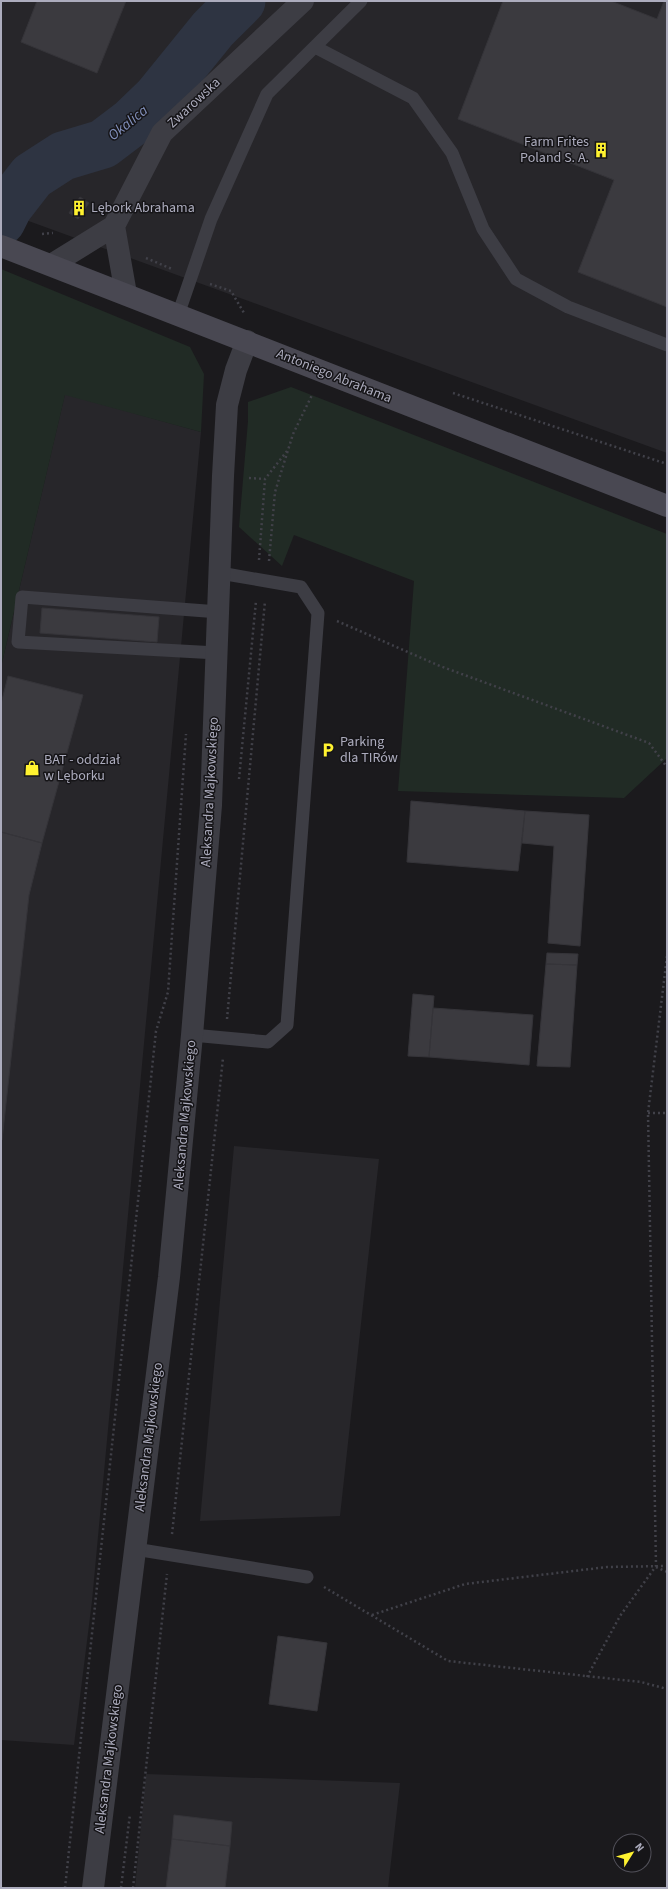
<svg xmlns="http://www.w3.org/2000/svg" width="668" height="1889" viewBox="0 0 668 1889" font-family="'Source Sans 3',sans-serif">
<style>
.built{fill:#27262a}
.green{fill:#212b25}
.lines{fill:none;stroke-linecap:round;stroke-linejoin:round}
.river{stroke:#2e3442;stroke-width:49}
.building{fill:#3b3a3f;stroke:#353439}
.path{stroke:#414149;stroke-width:2.5;stroke-dasharray:2 3;stroke-linecap:butt}
.lane{stroke:#3d3d44;stroke-width:13}
.street{stroke:#3d3d44;stroke-width:22}
.secondary{stroke:#494852;stroke-width:22}
.labels{text-anchor:middle;dominant-baseline:central;stroke-width:3;stroke-linejoin:round;paint-order:stroke}
.street-label{font-size:14px;fill:#acacbd;stroke:#161518}
.poi-label{font-size:14px;fill:#acacbd;stroke:#161518;text-anchor:start}
.water-label{font-size:15px;font-style:italic;fill:#818fba;stroke:#161518}
</style>
<rect width="100%" height="100%" fill="#1b1a1d"/>
<path class="built" d="M1,1H667V453L1,211Z
M65,394L201,432L92,1601L74,1745L1,1740V667Z
M234,1146L379,1159L340,1516L200,1521Z
M146,1774L400,1783L388,1888H135Z"/>
<path class="green" d="M1,269L190,347L204,374L201,432L65,395L1,667Z
M291,387L667,534V758L624,798L398,791L414,581L294,535L282,566L239,527L248,421V402Z"/>
<g class="lines">
<path class="river" d="M1,221L8,207L32,176L63,156L103,144L132,122L157,98L213,29L241,1"/>
</g>
<path class="building" d="M37,1H126L97,73L21,42Z
M503,1H611L657,19L664,1H667V307L578,272L614,180L458,119Z
M80,197L89,203L78,219L69,213Z
M42,608L159,617L157,642L40,633Z
M8,676L83,695L42,843L1,832V704Z
M411,801L525,811L518,871L407,862Z
M525,811L589,815L580,946L548,943L554,846L522,843Z
M1,832L42,843L29,895L2,1140Z
M547,953L578,954L577,965L546,964Z
M546,964L577,965L570,1067L537,1066Z
M413,994L434,996L429,1057L408,1056Z
M433,1008L533,1015L529,1065L429,1057Z
M278,1636L327,1643L317,1711L269,1704Z
M174,1815L232,1822L230,1846L172,1839Z
M172,1839L230,1846L225,1888H166Z"/>
<g class="lines">
<path class="path" d="M42,234L53,233
M146,258L172,269
M210,284L231,291L244,313
M453,393L667,464
M249,478L265,479
M259,560L265,479L287,451
M269,561L275,492L293,434L312,395
M337,621L440,666L649,743L667,767
M239,779L256,601
M227,1019L265,601
M648,1113H667
M172,1534L223,1058
M656,1567L667,1572
M324,1587L448,1661L641,1682L667,1689
M372,1615L465,1584L607,1567L667,1566
M587,1677L620,1616L656,1566L648,1113L667,956
M65,1888L156,1031L168,992L186,734
M121,1888L130,1814
M133,1888L167,1574"/>
<path class="lane" d="M315,47L413,98L452,153L483,229L516,279L568,307L667,345
M178,315L211,219L267,94L361,1
M217,653L18,642L22,597L219,612
M192,1035L268,1042L287,1025L318,613L301,587L220,573
M135,1549L307,1577"/>
<path class="street" d="M114,226L126,294
M51,265L114,226L162,133L303,1
M93,1888L169,1277L192,1035L211,805L223,476L227,405L236,370L247,341"/>
<path class="secondary" d="M1,246L667,506"/>
</g>
<defs>
<g id="building-bare" transform="scale(1.2)"><path d="M-4-6H4V6H1V3H-1V6H-4ZM-2.5-4.3h1.7v1.8h-1.7ZM.8-4.3h1.7v1.8H.8ZM-2.5-1h1.7V.8h-1.7ZM.8-1h1.7V.8H.8Z" fill="#fff230" stroke="#161518" stroke-width="2.5" paint-order="stroke"/></g>
<g id="parking-bare" transform="scale(1.2)"><path d="M-3.5-5.5H1a3.5 3.5 0 0 1 0 7H-1V5.5H-3.5ZM-1-3.4V-.6H.8a1.4 1.4 0 0 0 0-2.8Z" fill="#fff230" stroke="#161518" stroke-width="2.5" paint-order="stroke"/></g>
<g id="shop-bare" transform="scale(1.2)"><path d="M-5-2.5h2.3a2.7 3.5 0 0 1 5.4 0H5L5.5 6h-11ZM-1.5-2.5h3a1.5 2.3 0 0 0-3 0Z" fill="#fff230" stroke="#161518" stroke-width="2.5" paint-order="stroke"/></g>
</defs>
<g fill-rule="evenodd">
<use href="#building-bare" x="601" y="150"/>
<use href="#building-bare" x="79" y="208"/>
<use href="#parking-bare" x="328" y="750"/>
<use href="#shop-bare" x="32" y="768"/>
</g>
<g class="labels">
<g class="street-label">
<text transform="translate(194 103) rotate(-43)">Zwarowska</text>
<text transform="translate(334 376) rotate(22)">Antoniego Abrahama</text>
<text transform="translate(210 792) rotate(-87)">Aleksandra Majkowskiego</text>
<text transform="translate(185 1115) rotate(-85)">Aleksandra Majkowskiego</text>
<text transform="translate(149 1437) rotate(-83)">Aleksandra Majkowskiego</text>
<text transform="translate(109 1759) rotate(-83)">Aleksandra Majkowskiego</text>
</g>
<g class="poi-label">
<text x="589" y="142" text-anchor="end">Farm Frites<tspan x="589" dy="16">Poland S. A.</tspan></text>
<text x="91" y="208">Lębork Abrahama</text>
<text x="340" y="742">Parking<tspan x="340" dy="16">dla TIRów</tspan></text>
<text x="44" y="760">BAT - oddział<tspan x="44" dy="16">w Lęborku</tspan></text>
</g>
<g class="water-label">
<text transform="translate(128 123) rotate(-39)">Okalica</text>
</g>
</g>
<rect width="668" height="1889" fill="none" stroke="#acacbd" stroke-width="4"/>
<g transform="translate(632 1853) rotate(53)"><circle r="19" fill="#161518" stroke="#52515a"/>
<path d="M0-3L7 15L0 10L-7 15Z" fill="#fff230"/>
<text y="-6" font-size="11" font-weight="bold" text-anchor="middle" fill="#acacbd">N</text>
</g>
</svg>
